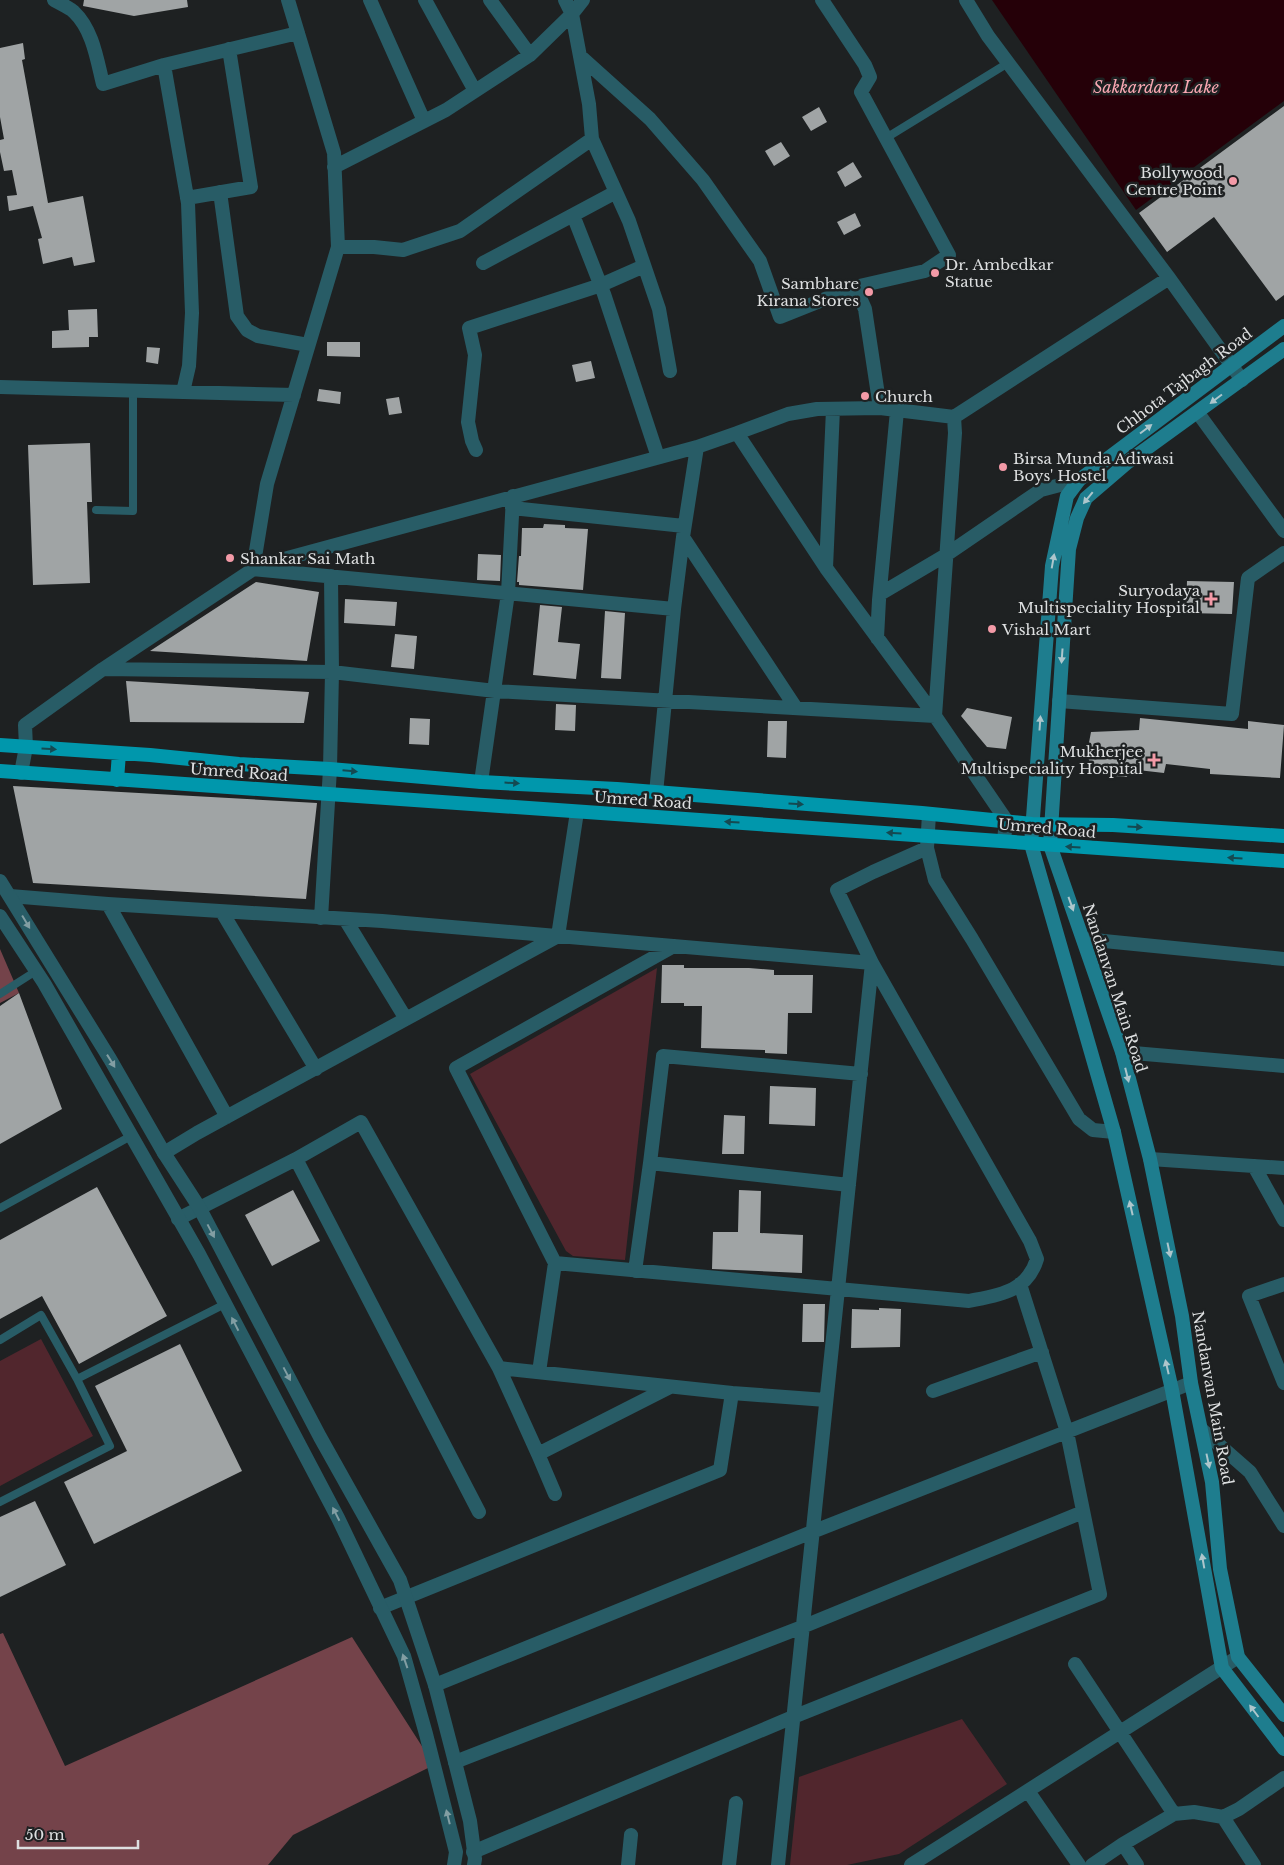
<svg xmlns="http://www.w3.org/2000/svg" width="1284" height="1865" viewBox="0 0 1284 1865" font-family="'Libre Baskerville',serif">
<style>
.green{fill:#51262d}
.forest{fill:#74434a}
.water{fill:#250008}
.building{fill:#a0a4a5}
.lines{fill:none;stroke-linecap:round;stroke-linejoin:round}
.service{stroke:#285c66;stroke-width:8}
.minor{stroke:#285c66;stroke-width:14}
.tertiary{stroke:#285c66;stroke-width:14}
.secondary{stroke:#1e7d8e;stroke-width:14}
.primary{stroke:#0097ac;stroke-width:14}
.oneway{fill:#adc6cc}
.oneway2{fill:#144a52}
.oneway3{fill:#829ea3}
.poi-dot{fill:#f39aa7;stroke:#1e2122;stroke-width:2}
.labels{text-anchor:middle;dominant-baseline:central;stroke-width:5;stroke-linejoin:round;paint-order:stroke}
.poi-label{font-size:15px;fill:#dddfe0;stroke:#1e2122;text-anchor:start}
.street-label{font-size:15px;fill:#dddfe0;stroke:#1e2122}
.water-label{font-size:16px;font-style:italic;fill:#f9a7b2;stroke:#1e2122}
</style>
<rect width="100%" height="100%" fill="#1e2122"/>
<path class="green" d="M657,968L625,1260L573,1256L566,1251L470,1074Z
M41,1339L93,1436L0,1486V1361Z
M962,1719L1007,1784L899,1854L847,1865H790L799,1777Z"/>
<path class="forest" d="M0,949L19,993L0,1003Z
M3,1633L65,1766L352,1637L434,1765L293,1835L268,1865H0V1634Z"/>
<path class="water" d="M992,0H1284V101L1136,210Z"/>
<path class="building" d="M84,0H187L188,7L134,16L83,6Z
M23,43L25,59L22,60L48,203L83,196L95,262L74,266L72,257L43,264L38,239L42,238L33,206L9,211L7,196L17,195L12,170L4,171L0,152V140L4,139L0,117V48Z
M1284,106V295L1276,301L1214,217L1167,252L1139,213Z
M819,107L827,122L811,131L802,117Z
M781,142L790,156L774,166L765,151Z
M853,162L862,177L845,187L837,172Z
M855,213L861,226L844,235L837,222Z
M97,309L98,337H89V347L52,348V331L69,330L68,310Z
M327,342H360V357L327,356Z
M147,347L160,348L158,364L146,362Z
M591,361L595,378L576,382L572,365Z
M319,389L341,392L340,404L317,401Z
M399,397L402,413L389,415L386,399Z
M90,443L92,502H87L90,583L33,585L28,445Z
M544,524L565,525V528L588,529L583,590L519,585V582H517L519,556H521L522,528H543Z
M478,554L501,555L500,581L477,580Z
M1187,581L1234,582L1232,614L1186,613Z
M256,582L319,592L307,661L150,651Z
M345,599L397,602L395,626L344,623Z
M540,605L562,607L558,642L580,644L576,679L533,675Z
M605,611L625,613L621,679L601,678Z
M395,634L417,636L414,669L391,667Z
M126,681L309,692L304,723L130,722Z
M556,704L576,705L575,731L555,730Z
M967,708L1012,717L1006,749L987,747L961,716Z
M410,718L430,719L429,745L409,744Z
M1140,718L1248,729V721L1284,725L1280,778L1210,774V769L1166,764L1164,773L1129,769L1127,777L1102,775L1090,764L1087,753L1091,732L1139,730Z
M768,721H787L786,758L767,757Z
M13,786L317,803L306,899L33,883Z
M662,965H684V968H749L774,970V975H813L812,1013H788L787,1054L765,1053V1050L701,1048L702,1006H684V1003H661Z
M19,993L62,1109L0,1144V1006Z
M770,1086L816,1088L815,1126L769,1124Z
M724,1115L745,1116L744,1154H722Z
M97,1187L167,1316L79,1364L42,1296L0,1319V1240Z
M293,1190L320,1241L272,1266L245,1215Z
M739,1190L761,1191L760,1233L803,1235L802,1273L712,1269L713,1232H738Z
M803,1304H825L824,1342H802Z
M879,1308L901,1309L900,1347L851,1348L852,1309L879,1310Z
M180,1344L242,1471L94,1544L64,1482L127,1451L95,1386Z
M35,1501L66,1565L0,1597V1517Z"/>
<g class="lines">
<path class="service" d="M886,138L1008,63
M96,510L133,511V391
M0,994L36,971
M0,1208L131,1136
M0,1340L41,1315L77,1379L110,1446L0,1502
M77,1379L225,1304"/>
<path class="minor" d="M54,0C60,4 69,7 74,12C93,30 97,60 103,84L164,65L188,203L192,313L189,366L183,392
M288,0L334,153L338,247
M370,0L424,121
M425,0L475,91
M490,0L530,55
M583,0L572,14L589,104L592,139L460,231L403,250L374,247H338L267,484L253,569L674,609L683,537
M822,0L865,65L870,77L861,92L949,255L925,271L855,287L865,309L880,408
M966,0L988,36L1169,278L1242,380
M580,56L650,119L703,180L760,261L780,317L855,287
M164,65L298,33
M592,139L629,221L659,309L670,371
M334,167L446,110L530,55L572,14L565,0
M220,192L237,316L247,330L258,336L308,345
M616,192L573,215L604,294L658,457
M187,198L251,187L229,49
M483,263L573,215
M0,387L294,395
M1198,413L1284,531
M737,433L788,414L817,409L880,408L954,417
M697,447L683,537L796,708
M476,450L472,441L468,422L475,355L469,328L601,285L644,266
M512,508L684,526
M826,568L935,716L1006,820L1004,841
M880,594L946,555L1041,490L1079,480
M877,638L879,600L897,411
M103,669L332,672L495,691L935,716L955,433L954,417L1169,278
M1059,701L1232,714L1248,578L1284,553
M21,773L26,747L25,725L103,669L258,566L697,447L737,433L826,568L833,409
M481,782L508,593L513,496
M656,793L674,609
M929,814L927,848L935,880L972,939L1079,1119L1093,1130L1114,1132
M10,896L108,904L382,921L872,963L837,890L873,872L927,848
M108,904L227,1117
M222,912L316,1069
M321,918L330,769L332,672L331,576
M345,919L406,1019
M1084,939L1284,959
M674,946L456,1068L555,1263L969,1301C999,1295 1027,1292 1037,1259L1030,1241L872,963
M1122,1052L1284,1066
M164,1153L197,1133L558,936L577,812
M296,1159L479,1512
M1150,1159L1284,1168
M650,1163L663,1056L861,1074
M1254,1166L1284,1220
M178,1219L296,1159L361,1122L499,1368L732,1393
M635,1271L650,1163L849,1185
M1284,1284L1249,1296L1284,1383
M499,1368L538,1454L670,1387
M539,1372L555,1263
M933,1391L1042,1352
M1201,1429L1250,1472L1284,1526
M538,1454L555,1494
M380,1608L720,1470L732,1393L826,1400
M1075,1664L1174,1814L1123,1844L1092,1865
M435,1685L812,1532L1191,1383
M455,1762L802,1627L1083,1512
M1028,1791L1079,1865
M1174,1814L1194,1812L1223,1817L1239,1809L1284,1778
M1223,1817L1254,1865
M1123,1844L1137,1865
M473,1852L793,1717L1100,1594L1067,1432L1020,1284
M628,1865L631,1835
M729,1865L736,1803
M778,1865L872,963
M911,1865L1238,1657"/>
<path class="tertiary" d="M0,881L110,1059L164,1153L199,1207L320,1437L400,1580L435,1685L455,1762L470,1821L475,1859L474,1865
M0,916L44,983L199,1254L338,1518L404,1656L426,1734L456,1852L454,1865"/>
<path class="secondary" d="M1284,326L1079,480L1067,496L1052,566L1031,844L1114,1132L1172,1390L1222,1668L1284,1749
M1284,349L1128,462L1086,498L1077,518L1069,549L1050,845L1122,1052L1150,1159L1182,1316L1191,1383L1212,1482L1220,1569L1238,1657L1284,1715"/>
<path class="primary" d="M0,745L150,755L239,764L330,769L481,782L617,789L922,813L1032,824L1113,825L1284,836
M0,771L1284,861
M117,780L119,753"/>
</g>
<defs><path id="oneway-solid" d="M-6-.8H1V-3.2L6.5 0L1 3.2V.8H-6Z" transform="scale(1.25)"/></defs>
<g class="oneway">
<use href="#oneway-solid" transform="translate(1216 399) rotate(143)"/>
<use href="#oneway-solid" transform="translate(1146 429) rotate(-37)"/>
<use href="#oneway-solid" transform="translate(1088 498) rotate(129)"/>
<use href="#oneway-solid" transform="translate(1053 561) rotate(-80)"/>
<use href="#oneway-solid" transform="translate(1062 656) rotate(94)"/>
<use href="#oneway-solid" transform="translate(1040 723) rotate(-86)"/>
<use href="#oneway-solid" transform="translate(1071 904) rotate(70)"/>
<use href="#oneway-solid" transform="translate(1127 1075) rotate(76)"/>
<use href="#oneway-solid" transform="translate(1131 1208) rotate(-103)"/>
<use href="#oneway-solid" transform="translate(1169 1250) rotate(78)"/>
<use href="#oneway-solid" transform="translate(1167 1367) rotate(-103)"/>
<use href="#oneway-solid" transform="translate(1208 1461) rotate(78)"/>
<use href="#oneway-solid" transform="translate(1203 1561) rotate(-100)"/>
<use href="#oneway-solid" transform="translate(1254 1711) rotate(-127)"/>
</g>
<g class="oneway2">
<use href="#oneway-solid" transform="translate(49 749) rotate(4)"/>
<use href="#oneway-solid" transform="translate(350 771) rotate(5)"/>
<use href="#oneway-solid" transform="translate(512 783) rotate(3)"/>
<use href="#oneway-solid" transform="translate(796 804) rotate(4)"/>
<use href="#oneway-solid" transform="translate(732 822) rotate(-176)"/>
<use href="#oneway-solid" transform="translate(1135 827) rotate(3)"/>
<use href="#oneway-solid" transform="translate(894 833) rotate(-176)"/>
<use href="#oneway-solid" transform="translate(1073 847) rotate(-176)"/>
<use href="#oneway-solid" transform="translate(1235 858) rotate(-176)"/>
</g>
<g class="oneway3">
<use href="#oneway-solid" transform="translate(26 922) rotate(59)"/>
<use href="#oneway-solid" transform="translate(111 1061) rotate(58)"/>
<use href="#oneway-solid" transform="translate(211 1231) rotate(62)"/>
<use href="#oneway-solid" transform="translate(235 1324) rotate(-117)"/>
<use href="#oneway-solid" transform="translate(287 1374) rotate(62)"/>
<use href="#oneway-solid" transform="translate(336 1514) rotate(-117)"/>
<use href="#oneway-solid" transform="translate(405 1661) rotate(-109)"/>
<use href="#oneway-solid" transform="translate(448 1817) rotate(-104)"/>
</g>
<g class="poi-dot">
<circle cx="1233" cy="181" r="5"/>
<circle cx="935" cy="273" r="5"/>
<circle cx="869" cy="292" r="5"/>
<circle cx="865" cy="396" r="5"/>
<circle cx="1003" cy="467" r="5"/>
<circle cx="230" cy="558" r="5"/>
<path d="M1208.5 591.5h5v5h5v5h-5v5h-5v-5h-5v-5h5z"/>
<circle cx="992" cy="629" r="5"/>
<path d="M1151.5 752.5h5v5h5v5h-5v5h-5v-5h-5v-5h5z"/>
</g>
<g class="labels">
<g class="poi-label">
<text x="1223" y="172" text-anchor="end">Bollywood<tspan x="1223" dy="17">Centre Point</tspan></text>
<text x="945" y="264">Dr. Ambedkar<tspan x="945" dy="17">Statue</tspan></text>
<text x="859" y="283" text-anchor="end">Sambhare<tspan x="859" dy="17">Kirana Stores</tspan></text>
<text x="875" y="396">Church</text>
<text x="1013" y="458">Birsa Munda Adiwasi<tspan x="1013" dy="17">Boys' Hostel</tspan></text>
<text x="240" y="558">Shankar Sai Math</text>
<text x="1200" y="590" text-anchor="end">Suryodaya<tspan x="1200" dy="17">Multispeciality Hospital</tspan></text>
<text x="1002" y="629">Vishal Mart</text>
<text x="1143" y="751" text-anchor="end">Mukherjee<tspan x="1143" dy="17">Multispeciality Hospital</tspan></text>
</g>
<g class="street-label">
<text transform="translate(1184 381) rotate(-37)">Chhota Tajbagh Road</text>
<text transform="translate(239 772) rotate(4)">Umred Road</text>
<text transform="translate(643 800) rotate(4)">Umred Road</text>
<text transform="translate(1047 828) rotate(5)">Umred Road</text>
<text transform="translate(1115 988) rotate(72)">Nandanvan Main Road</text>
<text transform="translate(1213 1398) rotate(80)">Nandanvan Main Road</text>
</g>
<g class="water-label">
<text x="1156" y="87">Sakkardara Lake</text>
</g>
</g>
<path d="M18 1840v8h120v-8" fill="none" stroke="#dddfe0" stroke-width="2.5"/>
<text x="25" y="1840" font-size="15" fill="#dddfe0" stroke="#1e2122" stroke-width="4" paint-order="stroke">50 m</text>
</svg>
